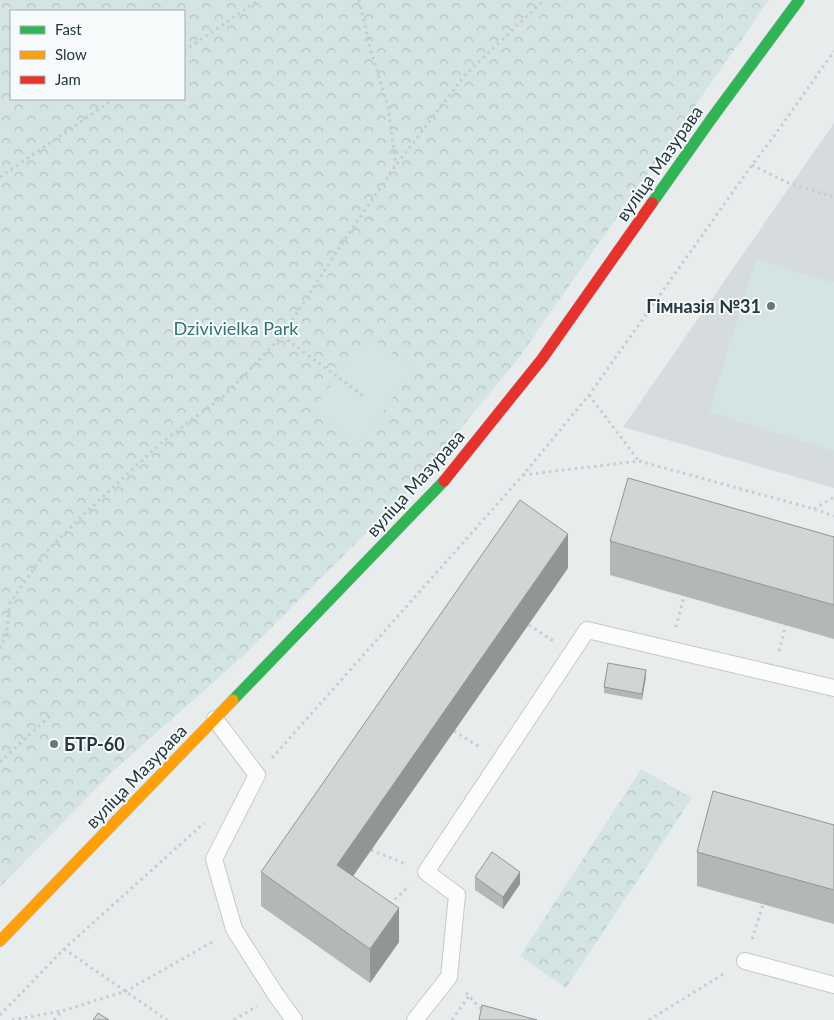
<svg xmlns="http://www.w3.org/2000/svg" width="834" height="1020" viewBox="0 0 834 1020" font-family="Lato,sans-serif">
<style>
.built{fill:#d6dcdd}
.park{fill:url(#park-crowns);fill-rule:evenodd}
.garden{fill:#d3e4e2}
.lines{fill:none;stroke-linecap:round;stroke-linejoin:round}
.lane-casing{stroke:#c5c9c9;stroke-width:18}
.fast-casing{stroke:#c5cacb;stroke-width:12}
.slow-casing{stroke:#c5cacb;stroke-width:12}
.jam-casing{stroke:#c5cacb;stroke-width:12}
.path{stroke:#c7ccce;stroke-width:3;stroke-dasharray:2.5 4;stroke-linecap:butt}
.lane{stroke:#fcfcfc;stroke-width:16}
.fast{stroke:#30b455;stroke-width:11}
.slow{stroke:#ff9f0a;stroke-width:11}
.jam{stroke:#e5322d;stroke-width:11}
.wall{fill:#b4b7b8}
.shaded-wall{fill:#929596}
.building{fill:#d1d5d6;stroke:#929596}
.poi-dot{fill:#6a767c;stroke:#f6fafa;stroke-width:2}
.labels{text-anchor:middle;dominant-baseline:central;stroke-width:4;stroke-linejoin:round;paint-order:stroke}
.street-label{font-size:18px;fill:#26373f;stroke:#f6fafa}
.poi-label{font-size:18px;font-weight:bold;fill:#26373f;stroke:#f6fafa;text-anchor:end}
.park-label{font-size:18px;fill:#327373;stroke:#f6fafa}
</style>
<defs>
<pattern id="park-crowns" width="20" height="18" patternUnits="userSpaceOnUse" patternTransform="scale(1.25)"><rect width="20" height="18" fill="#d3e4e2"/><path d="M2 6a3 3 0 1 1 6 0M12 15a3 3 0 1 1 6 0" fill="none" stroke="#b5c4c3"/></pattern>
</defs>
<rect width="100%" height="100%" fill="#e8ecec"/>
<path class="built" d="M834,123V488L623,427L791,185Z"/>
<path class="park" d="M0,0H769L520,356L417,482L242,657L111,773L0,887ZM11,11H184V99H11Z
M641,769L692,798L566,988L520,956Z"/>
<path class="garden" d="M756,259L834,283V451L709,412Z
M368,336L414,368L359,445L312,410Z"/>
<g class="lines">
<g class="lane-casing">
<path id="lane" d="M215,719L257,775L214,859L234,929L276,995L294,1020
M745,961L834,985
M415,1020L449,977L457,895L426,872L587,630L834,688"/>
</g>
<g class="fast-casing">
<path id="fast" d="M652,203L712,118L799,0
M233,700L444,481"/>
</g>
<g class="slow-casing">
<path id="slow" d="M0,941L233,700"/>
</g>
<g class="jam-casing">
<path id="jam" d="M444,481L542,359L652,203"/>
</g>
<path class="path" d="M359,0L370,47L388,107L396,165
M184,51L259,0
M752,165L788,183L834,197
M0,177L114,99
M282,336L365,397
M589,395L638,460
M523,475L639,461L814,509L834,516
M814,509L834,497
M529,625L553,641
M676,627L684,596
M0,648L6,637L10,603L44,554L82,516L160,444L226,394L282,336L337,251L396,165L465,75L544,0
M779,651L786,625
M454,731L481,748
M272,758L523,475L589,395L752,165L775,135L834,51
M0,762L53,713
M371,850L406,864
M390,904L409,886
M752,939L763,905
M64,949L167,1020
M466,993L482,1010L485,1011
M0,1015L64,949L204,823
M12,1020L61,1011
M54,1020L62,1011L126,991L214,941
M234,1020L257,1006
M452,1020L469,996
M649,1020L725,973"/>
<use href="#lane" class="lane"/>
<use href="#fast" class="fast"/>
<use href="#slow" class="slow"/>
<use href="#jam" class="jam"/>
</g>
<path class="wall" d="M834,537V639L610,575V541Z
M568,568L353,876L399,942L370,983L261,906V872Z
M646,676L642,700L604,693V687Z
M834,825V924L697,886V852Z
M475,877L520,884L503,909L475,890Z"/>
<path class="shaded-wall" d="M568,534V568L337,899V865Z
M646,670V676L642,700V694Z
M520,872V884L503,909V897Z
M399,908V942L370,983V949Z"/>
<path class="building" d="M628,478L834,537V605L610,541Z
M520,500L568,534L337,865L399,908L370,949L261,872Z
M608,663L646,670L642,694L604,687Z
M713,791L834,825V890L697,852Z
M492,852L520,872L503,897L475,877Z
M482,1005L537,1020H479Z
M98,1013L109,1020H93Z"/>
<g class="poi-dot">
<circle cx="771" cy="306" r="5"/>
<circle cx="54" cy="744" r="5"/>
</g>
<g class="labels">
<g class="street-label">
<text transform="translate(659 163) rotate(-55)">вуліца Мазурава</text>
<text transform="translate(415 483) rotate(-48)">вуліца Мазурава</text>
<text transform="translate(136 776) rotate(-46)">вуліца Мазурава</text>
</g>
<g class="poi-label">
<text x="761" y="306">Гімназія №31</text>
<text x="64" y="744" text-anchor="start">БТР-60</text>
</g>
<g class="park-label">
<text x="236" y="328">Dzivivielka Park</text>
</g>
</g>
<rect x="10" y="10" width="175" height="90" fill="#f6fafa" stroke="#a3acaf"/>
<rect x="20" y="26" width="25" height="8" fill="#30b455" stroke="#a3acaf"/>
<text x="55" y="35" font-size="15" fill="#26373f">Fast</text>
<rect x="20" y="51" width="25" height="8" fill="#ff9f0a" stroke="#a3acaf"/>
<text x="55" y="60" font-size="15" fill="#26373f">Slow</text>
<rect x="20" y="76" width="25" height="8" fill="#e5322d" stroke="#a3acaf"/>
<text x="55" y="85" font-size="15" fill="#26373f">Jam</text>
</svg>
